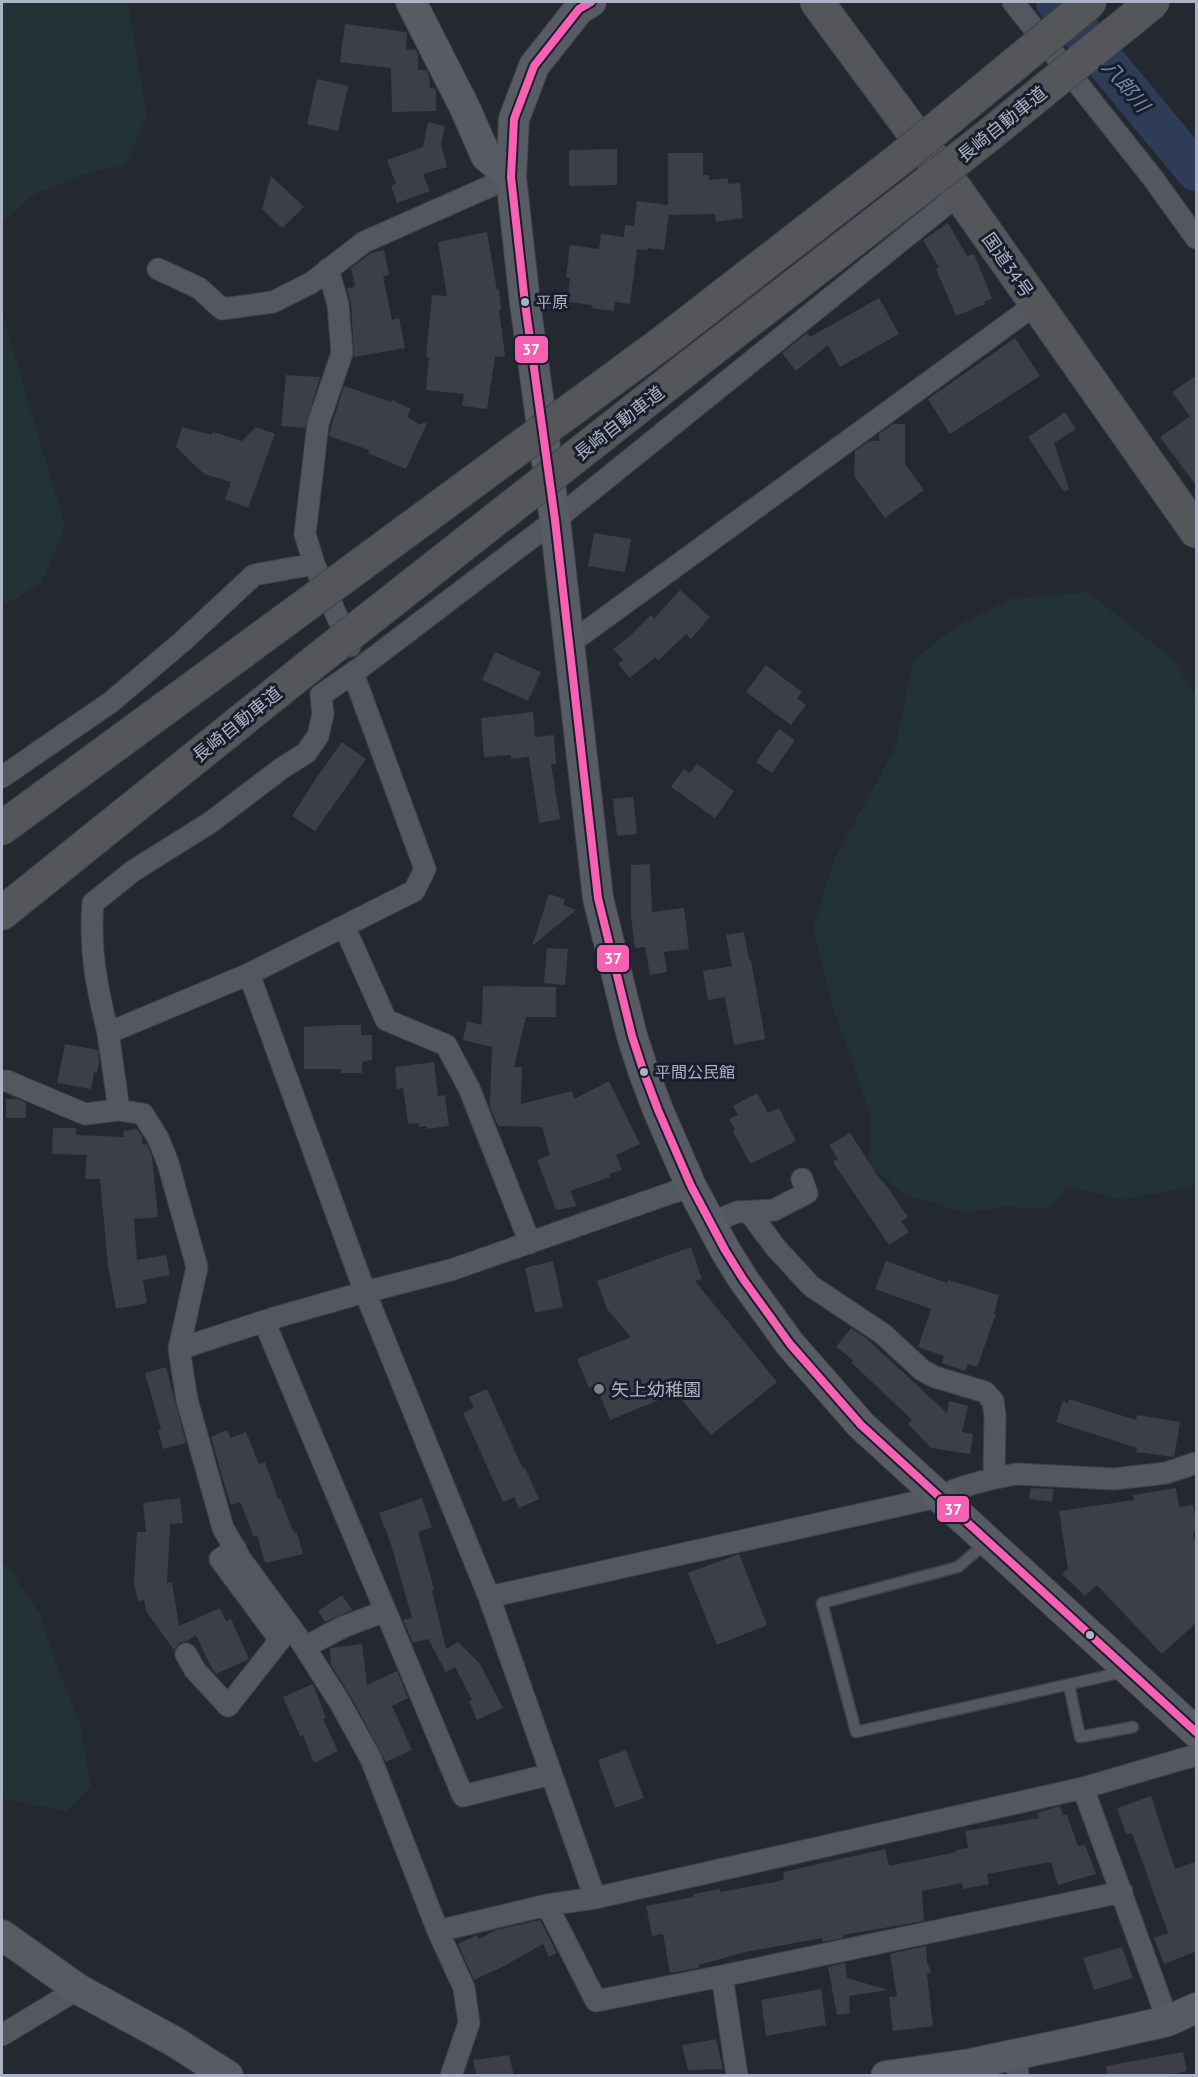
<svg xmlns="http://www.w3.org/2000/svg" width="1198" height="2077" viewBox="0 0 1198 2077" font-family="'PT Sans','Noto Sans JP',sans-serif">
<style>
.green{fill:#223237}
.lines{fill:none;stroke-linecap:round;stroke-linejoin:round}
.river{stroke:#2f3c58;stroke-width:40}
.building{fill:#3c3f48}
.lane-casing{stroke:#40434a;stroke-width:13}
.street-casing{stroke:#40434a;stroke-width:23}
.secondary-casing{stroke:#40434a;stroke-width:32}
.highway-casing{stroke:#40444d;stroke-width:35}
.lane{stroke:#535760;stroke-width:10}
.street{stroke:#535760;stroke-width:21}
.secondary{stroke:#575b64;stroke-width:30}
.highway{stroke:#545659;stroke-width:33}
.highway-bridge-casing{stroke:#40444d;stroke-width:35;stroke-linecap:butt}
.highway-bridge{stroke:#545659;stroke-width:33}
.bus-1-casing{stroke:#181e2b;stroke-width:12}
.bus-1{stroke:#f860b3;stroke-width:8}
.bus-dot{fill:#acb3c4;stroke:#181e2b;stroke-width:2}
.poi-dot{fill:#7c8291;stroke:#181e2b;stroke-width:2}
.labels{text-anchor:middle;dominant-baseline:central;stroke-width:6;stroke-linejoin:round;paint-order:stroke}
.bus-label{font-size:16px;fill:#acb3c4;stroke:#181e2b;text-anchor:start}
.street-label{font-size:18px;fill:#acb3c4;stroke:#181e2b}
.poi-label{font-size:18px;fill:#acb3c4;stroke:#181e2b;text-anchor:start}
.water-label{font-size:20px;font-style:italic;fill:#7486ad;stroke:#181e2b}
.line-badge{stroke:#181e2b;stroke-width:2}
.badge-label{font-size:16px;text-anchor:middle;font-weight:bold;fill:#fff}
</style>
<rect width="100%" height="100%" fill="#242831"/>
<path class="green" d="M2,2H128L147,116L125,165L82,175L33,195L3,222L2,246Z
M2,312L65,527L41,584L2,606Z
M1088,592L1177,663L1196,700V1186L1120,1200L1067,1186L1050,1208L1004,1207L968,1213L907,1196L868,1165L871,1117L834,1010L813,928L833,862L896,746L913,661L956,626L1013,598Z
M2,1563L8,1567L41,1616L54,1660L80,1723L91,1786L67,1811L2,1799Z"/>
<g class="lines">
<path class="river" d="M1056,2L1196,171"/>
</g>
<path class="building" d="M345,24L407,32L406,49L416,50L418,54V70H426L429,76L430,88L436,89V111L392,112L391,68L340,62Z
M317,79L348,86L338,131L307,124Z
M428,122L445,126L441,145L447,167L423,174L430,191L397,203L391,186L396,184L387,160L423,147Z
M617,149V185L569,186V150Z
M668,153H703V175H709V180L728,178V184L740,183L743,218L716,222L715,214L669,215V212L664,250L648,248L647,250L637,249L630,304L615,302L614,311L591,308L592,305L567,302L570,278H566L570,245L599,249L601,234L624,237L625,225L634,226L637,201L668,205Z
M271,176L304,207L282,228L262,209Z
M948,223L967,256L974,254L992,298L984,302L985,304L956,316L936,269L939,267L923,240Z
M487,232L497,290L499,289L501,310H499L505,356L495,357L487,409L462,406L464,394L426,390L429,357H426L432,295L447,296L438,242Z
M384,250L389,275L383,276L392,320L399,318L405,348L354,357L351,303L347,288L355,287L351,268L371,253Z
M879,298L899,334L840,367L828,345L796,371L782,353L807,333L810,337Z
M1015,338L1040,376L950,434L928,399Z
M286,375L320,377L305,428L281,426Z
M1197,375V487L1160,437L1190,416L1172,392Z
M344,386L391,402L392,400L411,409L407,417L419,424L427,423L406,469L368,453L369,450L329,436L331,427Z
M1065,412L1076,429L1054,443L1069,489L1064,492L1028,437Z
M893,424H905V464L924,490L885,518L854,476L855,451L870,441H879V434Z
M182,427L212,435L213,432L242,441L256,427L275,434L248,508L225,499L231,482L204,474L176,447Z
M594,533L631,539L625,572L588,566Z
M680,590L710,617L691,639L686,634L658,661L655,657L630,678L618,664L623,660L613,649L629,637L651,615L654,619Z
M495,652L541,672L528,701L482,680Z
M766,665L802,692L797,698L806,705L791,725L746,692Z
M533,712L535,737L554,735L556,764H551L560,819L539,823L529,757L511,759V755L484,757L481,718Z
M779,729L795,740L772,773L756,762Z
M342,742L366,759L315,831L292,816L317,777Z
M697,764L734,791L715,818L671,787L684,769L690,773Z
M633,797L637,834L617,836L613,799Z
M650,864L652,912L684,908L689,949L664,952L667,972L650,975L645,947L635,948L631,915V865Z
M549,894L565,899L563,905L576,910L532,946Z
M744,932L749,960H751L765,1039L734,1045L725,997L708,1000L703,971L732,966L726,935Z
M547,948L568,949L565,985L544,983Z
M483,986L556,987V1017H526L514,1067H522L521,1104L572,1091L574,1099L609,1081L640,1144L616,1155L622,1170L609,1174L610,1177L570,1191L577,1206L556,1210L537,1160L550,1155L542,1127L498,1126L490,1107L492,1047L463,1040L467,1021L482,1025Z
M340,1025H361V1035H372V1060L362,1062V1073H341V1069H304V1027Z
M65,1044L98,1050L99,1062L97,1073L94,1072L91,1089L57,1083Z
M434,1062L438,1096L445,1095L449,1126L427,1129V1126L419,1127V1123L408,1124L403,1088L397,1089L395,1067Z
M757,1093L768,1113L779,1108L796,1141L750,1164L733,1131L735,1130L729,1119L738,1115L733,1106Z
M6,1099H18L26,1103V1118H6Z
M53,1128H76V1135L124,1137L123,1131L137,1129L142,1136L143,1145L147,1144L152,1156L158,1217L134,1219L137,1260L166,1255L170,1275L143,1280L147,1303L116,1309L108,1265L100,1179H85L87,1155L52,1154Z
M850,1133L882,1182L883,1181L908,1217L901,1221L909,1232L889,1245L833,1162L838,1159L829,1145Z
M691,1247L702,1279L695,1281L777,1382L711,1435L676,1393L610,1420L596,1385L589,1388L577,1359L631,1337L607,1309L597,1281Z
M553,1261L563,1307L535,1313L525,1268Z
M886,1261L947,1283L948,1280L999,1295L994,1314H996L977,1367L968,1364L965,1371L942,1363L944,1356L918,1347L931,1309L875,1289Z
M851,1328L867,1339L947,1413L949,1401L968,1406L962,1432L973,1434L970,1454L931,1448L908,1424L912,1420L851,1362L853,1360L836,1347Z
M166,1367L186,1443L163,1449L158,1430L161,1429L145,1373Z
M487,1389L523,1469L525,1468L539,1499L519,1508L514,1497L503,1502L463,1413L474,1408L469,1397Z
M1069,1399L1136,1420L1137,1415L1180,1422L1174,1457L1136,1452L1137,1448L1056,1422L1063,1401L1068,1403Z
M227,1430L231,1438L246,1432L259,1464L265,1462L278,1499L280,1498L294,1533L297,1532L303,1554L265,1563L257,1535L254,1537L240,1502L231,1505L225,1487L211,1437Z
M1031,1488L1054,1489L1052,1502L1029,1499Z
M1176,1488L1179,1507L1193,1505L1197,1525V1531L1193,1532L1197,1553V1622L1162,1654L1097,1585L1085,1596L1062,1574L1068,1569L1059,1511L1134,1500L1133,1495Z
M180,1498L183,1523L170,1524L167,1583L172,1582L179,1626L220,1608L226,1621L231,1619L249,1659L216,1674L212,1669L196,1635L187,1641L179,1643L174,1650L146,1611L144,1600L138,1601L134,1583L137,1532H146L143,1503Z
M422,1498L432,1527L418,1532L434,1589L432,1590L446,1649L458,1642L480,1664L503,1708L477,1720L469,1701L472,1700L455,1667L446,1672L428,1639L413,1643L403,1620L412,1618L390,1541L379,1513Z
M739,1554L767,1625L717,1645L688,1573Z
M342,1595L352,1610L325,1622L318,1611Z
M362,1644L367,1685L397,1671L408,1698L392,1706L412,1750L386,1762L350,1695L331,1665L330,1648Z
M313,1684L326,1718L323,1719L338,1751L314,1763L303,1735L300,1736L283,1697Z
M626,1750L644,1798L615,1808L598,1760Z
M1151,1796L1175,1869L1197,1861V1951L1164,1964L1154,1938L1168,1933L1132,1833L1126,1834L1117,1808Z
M1060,1806L1063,1815H1067L1078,1846L1085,1845L1096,1874L1058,1885L1051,1862L987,1874L989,1884L963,1889L962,1883L922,1891L924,1921L843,1935V1938L823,1942L822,1938L745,1952L699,1965V1968L670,1973L663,1934L652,1936L646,1906L694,1897L693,1894L720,1889V1892L775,1882L784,1879L783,1872L885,1849L889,1866L956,1852V1850L968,1848L965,1831L1039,1818L1037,1813Z
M540,1920L557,1953L549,1957L543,1944L502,1967L474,1980L458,1944L477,1935L479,1939L496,1930Z
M926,1946L927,1962L931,1972L927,1974L933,2026L893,2031L889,1997L897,1996L890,1954Z
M1122,1947L1133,1978L1094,1990L1083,1958Z
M845,1963L847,1978L888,1990L849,1996L850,2013L837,2015L828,1967Z
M821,1989L826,2025L766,2036L761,2000Z
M716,2039L723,2069L688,2070L682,2045Z
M1183,2052L1187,2071L1167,2076H1107L1106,2066Z
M509,2055L514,2076H477L473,2060Z"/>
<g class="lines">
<g class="lane-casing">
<path id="lane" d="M987,1542L958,1567L822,1603L856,1732L1124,1672
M1069,1685L1080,1737L1133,1727"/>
</g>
<g class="street-casing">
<path id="street" d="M1013,2L1152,177L1196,238
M158,269L199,288L222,309L273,302L311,283L364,242L511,177
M314,564L305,534L318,424L342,353L338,304L328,269
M569,644L1036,304
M2,777L111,702L183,641L254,575L314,564L350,646
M344,926L386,1020L446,1045L469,1088L530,1243
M249,974L365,1292L489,1597L595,1898L1083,1788L1196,1755
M108,1033C97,988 89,950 93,903L133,871L211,822L282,768L306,753L318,736L323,714L321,695L360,668L555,520L959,194
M2,1081H7L85,1114L119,1110L108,1033L249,974L414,891L425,869L353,673
M119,1110L143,1114L158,1138L168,1163L197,1267L179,1349
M749,1212L776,1248L811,1286L883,1334L922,1370L935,1377L985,1392L993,1401L995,1416L994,1478
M711,1223L737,1212L774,1210L807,1193L802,1179
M264,1321L463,1796L551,1774
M489,1597L938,1497C963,1485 988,1479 1016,1474L1114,1479L1166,1473L1196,1463
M305,1647L343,1627L385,1611
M186,1654L195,1670L228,1706L280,1640L220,1559L236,1549
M1083,1788L1168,2021
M547,1905L596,2001L722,1976
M438,1931L547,1905L595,1898
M2,2035L78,1989
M1016,2054L1018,2076
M451,2076L469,2023L464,1988L438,1931L371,1759L339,1701L300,1640L240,1558L223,1528L187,1400L179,1349L277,1317L365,1292L451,1270L691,1186
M737,2076L722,1976L1122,1892"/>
</g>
<g class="secondary-casing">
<path id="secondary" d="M411,2L464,106L486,156L511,177
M591,2L579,9L534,66L514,119L511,177L525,303L555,520L598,898L632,1036L644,1073L658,1110L691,1186L725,1250L743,1279L790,1344L861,1425L1196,1732
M2,1935L78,1989L175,2042L228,2076
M886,2076L970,2064L1084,2040L1168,2021L1196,2008"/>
</g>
<g class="highway-casing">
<path id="highway" d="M817,2L959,194L1196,531
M2,828L291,616
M2,913L317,660"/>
</g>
<use href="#lane" class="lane"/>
<use href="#street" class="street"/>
<use href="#secondary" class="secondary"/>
<use href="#highway" class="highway"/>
<g class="highway-bridge-casing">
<path id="highway-bridge" d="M291,616L662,343L901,158L1090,2
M317,660L688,368L979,143L1153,2"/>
</g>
<use href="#highway-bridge" class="highway-bridge"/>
<g class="bus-1-casing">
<path id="bus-1" d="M591,2L579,9L534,66L514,119L511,177L525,303L555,520L598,898L632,1036L644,1073L658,1110L691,1186L725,1250L743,1279L790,1344L861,1425L1196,1732"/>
</g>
<use href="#bus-1" class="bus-1"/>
</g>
<g class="bus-dot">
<circle cx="525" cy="302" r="5"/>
<circle cx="644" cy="1072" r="5"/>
<circle cx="1090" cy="1635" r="5"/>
</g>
<circle class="poi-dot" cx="599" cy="1389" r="6"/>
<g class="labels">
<g class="bus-label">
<text x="536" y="302">平原</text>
<text x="655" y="1072">平間公民館</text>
</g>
<g class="street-label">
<text transform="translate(1002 124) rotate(-39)">長崎自動車道</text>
<text transform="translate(1008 265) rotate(55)">国道34号</text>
<text transform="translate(619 423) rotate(-38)">長崎自動車道</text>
<text transform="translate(237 724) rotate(-39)">長崎自動車道</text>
</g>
<g class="poi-label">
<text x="611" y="1389">矢上幼稚園</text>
</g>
<g class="water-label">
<text transform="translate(1126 86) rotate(50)">八郎川</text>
</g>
</g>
<g class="line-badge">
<rect x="514" y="335" width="35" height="29" rx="6" fill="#f860b3"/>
<rect x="596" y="944" width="34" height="29" rx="6" fill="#f860b3"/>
<rect x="936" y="1495" width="34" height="28" rx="6" fill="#f860b3"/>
</g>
<g class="badge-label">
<text x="531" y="355">37</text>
<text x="613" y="964">37</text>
<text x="953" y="1515">37</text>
</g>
<rect width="1198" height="2077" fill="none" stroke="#acb3c4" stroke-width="6"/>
</svg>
